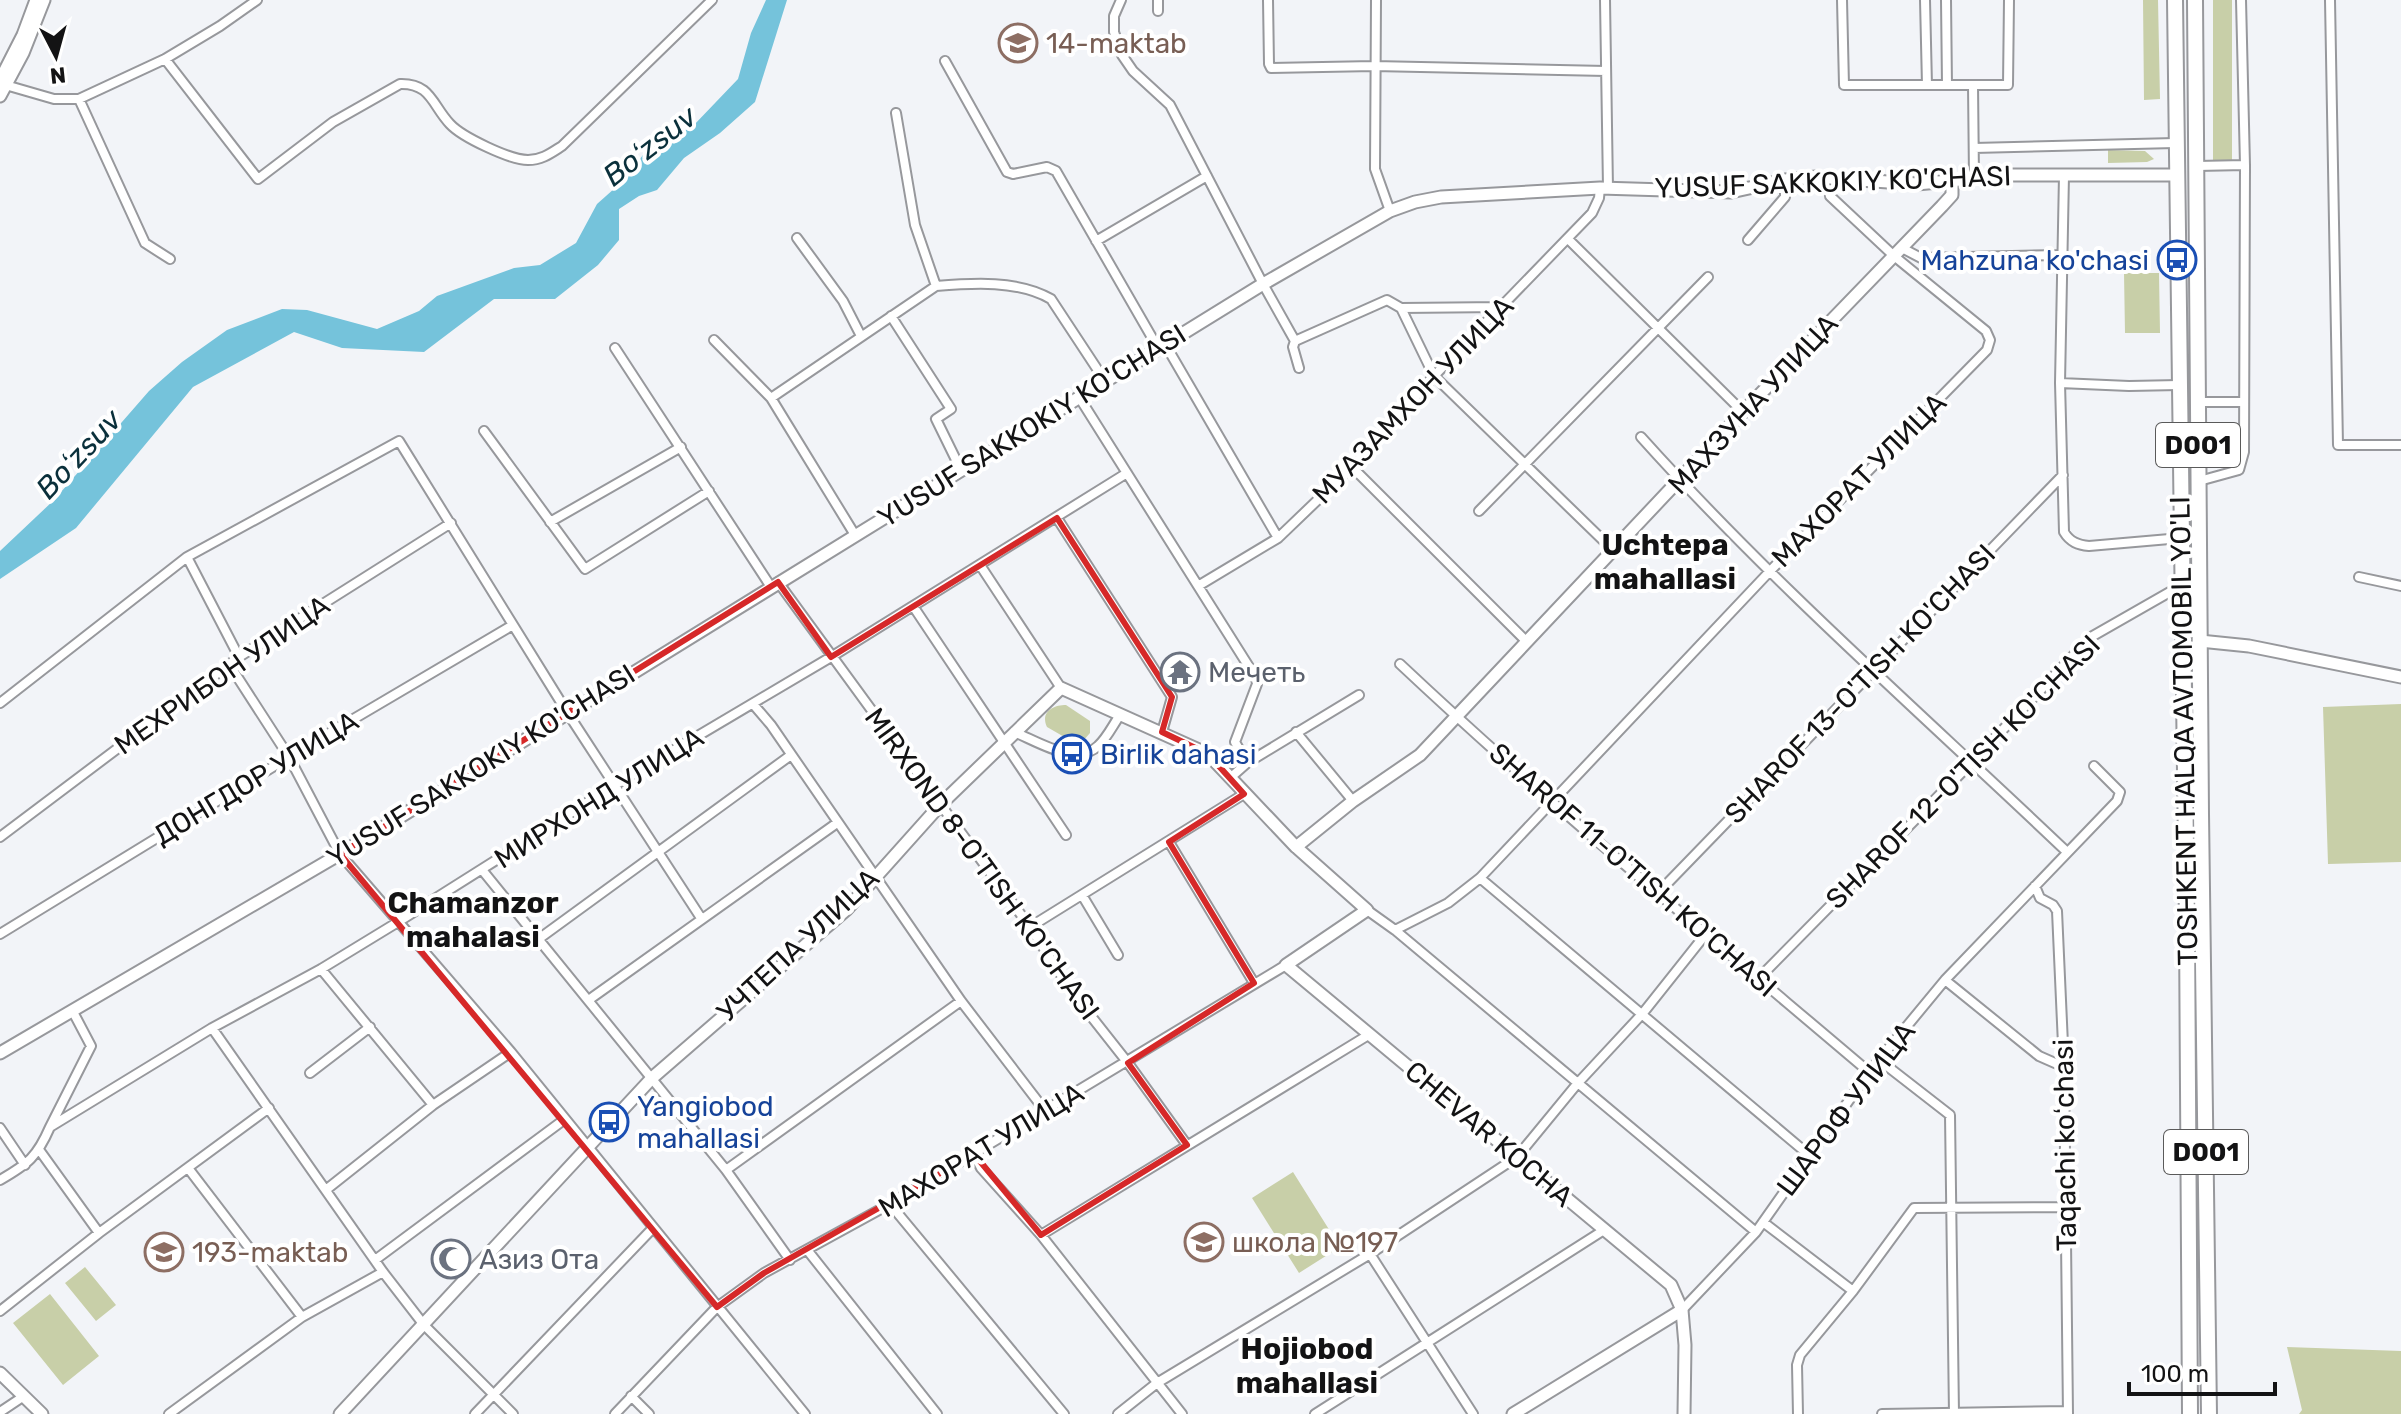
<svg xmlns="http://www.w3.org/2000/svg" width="2401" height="1414" viewBox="0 0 2401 1414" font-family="Rubik,sans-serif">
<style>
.green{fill:#c8cfa8}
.water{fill:#75c3db}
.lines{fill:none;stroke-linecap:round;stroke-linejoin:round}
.street-casing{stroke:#97989c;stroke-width:12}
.secondary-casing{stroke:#97989c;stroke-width:15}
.highway-casing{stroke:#97989c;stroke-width:18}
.street{stroke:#fff;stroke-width:8}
.secondary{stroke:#fff;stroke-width:11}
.highway{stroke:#fff;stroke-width:14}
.marked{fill:none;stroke:#d62828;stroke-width:6;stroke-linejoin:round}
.labels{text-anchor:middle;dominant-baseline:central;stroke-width:8;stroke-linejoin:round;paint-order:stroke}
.shield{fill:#fff;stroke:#5a5a5a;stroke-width:2}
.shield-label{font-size:26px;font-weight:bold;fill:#131314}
.education-label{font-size:28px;fill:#785e54;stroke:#fff;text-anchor:start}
.street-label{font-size:28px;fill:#131314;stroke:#fff}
.transit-label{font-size:28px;fill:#164399;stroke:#fff;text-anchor:start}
.worship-label{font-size:28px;fill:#5b616d;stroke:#fff;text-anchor:start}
.water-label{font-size:30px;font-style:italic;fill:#0a303b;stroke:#fff}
.neighbourhood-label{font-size:30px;font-weight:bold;fill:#131314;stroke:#fff}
</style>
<rect width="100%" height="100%" fill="#f2f4f8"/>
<path class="green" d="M2143,0H2158L2160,99L2144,100Z
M2213,0H2232V160H2213Z
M2108,150L2145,151L2154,159L2147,162L2108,163Z
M2124,273H2159L2160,333H2125Z
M2401,704V862L2328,864L2323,707Z
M1066,705L1090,721V733L1083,741L1073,742L1047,727C1040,712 1053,705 1066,705Z
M1293,1172L1340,1247L1299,1273L1252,1198Z
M85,1267L116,1305L96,1321L65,1283Z
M50,1294L99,1356L63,1385L13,1323Z
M2287,1347L2401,1351V1414H2299L2302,1410Z"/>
<path class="water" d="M766,0H787L755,102L720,133L684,158L657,190L639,196L619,209V240L598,265L555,299H494L424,352L342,348L294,332L193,387L76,528L0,579V551L54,500L149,391L182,362L227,330L282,309L307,310L377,329L419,311L437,296L514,268L540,265L576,243L597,204L624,180L646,151L693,126L738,79L751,33Z"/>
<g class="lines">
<g class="street-casing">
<path id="street" d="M1121,0L1114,16V32L1122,55L1133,71L1170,105L1263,284L1295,341L1293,347L1299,368
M1268,0L1269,64L1271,68L1374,66L1606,71
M1376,0L1375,169L1390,211
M1605,0L1608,188
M1842,0L1844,85H2008L2009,0
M1925,0L1927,85
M1946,0L1947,85
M2330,0L2338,445H2401
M1158,11V0
M165,59L258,179L333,122L400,84C431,83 432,105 450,124C462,137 510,160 528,160C542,160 551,153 562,146L712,0
M945,61L1007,172L1013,174L1047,167L1056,171L1158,348
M2,84L54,99H79L165,59L220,26L257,0
M1973,85L1974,178
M79,99L145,243L170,259
M896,113L915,225L936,286
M1974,148L2175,143
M2197,166L2245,165
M2064,175L2060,383L2064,532C2070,542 2078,545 2089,546L2181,538
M797,238L843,301L861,336
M1569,240L1743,412
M1748,240L1785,197V180
M1096,241L1207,176
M1902,248L1921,258L2061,255
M1401,308L1434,376L1613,550
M891,316L951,409L936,419L961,470
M714,340L771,398L855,535
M1295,341L1387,300L1401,308L1502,307
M1165,344L1278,538
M615,348L771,587
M2060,383L2129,386L2179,385
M1079,397L1256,678L1257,684L1235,742L1247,763
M771,398L936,286C973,283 1018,280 1051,299L1105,381
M2198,402H2242
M484,431L585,569L709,491
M1641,437C1773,584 1923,715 2066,851
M1352,467L1526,641
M2199,481L2239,470L2244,452L2245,165L2241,0
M1479,511L1708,277
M1057,518L1172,697L1162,732
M550,522L681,447
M187,557L239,657
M980,565L1061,688
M2359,577L2401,586
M778,582L1030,927L1072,992L1128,1063L1187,1145
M1198,586L1278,538L1352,467L1434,376L1592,213L1599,198L1600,188
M913,606L1066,835
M229,664L289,757L340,854L511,1052L805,1414
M1400,664C1551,806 1711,938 1869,1072
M0,703L187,557L399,441L567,712L701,918
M753,704L771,725L961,1001L1046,1112
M1014,732C1037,741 1076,767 1098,746C1107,738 1113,725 1120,715
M1296,732L1353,801
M1230,778L1247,763L1359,695
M0,837L239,657L451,523
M1169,842L1254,983
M483,871L726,1170L790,1260
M1480,878L1809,1155
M2035,886L2040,898L2053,905L2057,911L2064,1067L2068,1414
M1657,894L2063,475
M1082,895L1118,955
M1367,910L1395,930L1756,1232
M1030,927L1244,794
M1395,930L1448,903L1480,878L1771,570L1987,350L1990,340L1986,331L1894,256L1830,196
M0,934L289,757L513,625
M540,938L791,755
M321,969L433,1105
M1759,978L1972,762L2091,637L2182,585
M1945,980L2039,1056L2064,1067
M590,999L837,823
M212,1028L383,1272L424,1325L513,1414
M1878,1059L1950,1115L1954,1414
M310,1073L370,1027
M50,1127L91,1046L72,1010
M0,1128L25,1165
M40,1151L99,1233
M974,1154L981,1168L1041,1235L1182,1414
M188,1168L302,1317
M726,1170L961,1001
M0,1180C28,1164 37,1157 50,1127L212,1028L321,969L398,922L615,785L831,657L1127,473
M327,1189L433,1105L511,1052
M890,1204L1064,1414
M1763,1222L1853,1291
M1041,1235L1370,1034
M808,1251L937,1414
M1370,1254L1473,1414
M375,1260L565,1119
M1682,1310L1756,1232L1869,1072L1945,980L2117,801L2120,792L2094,766
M0,1311L99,1233L269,1108
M631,1396L649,1414
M0,1412L24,1396
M169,1414L302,1317L383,1272
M475,1414L653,1228
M615,1414L717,1307L764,1273L890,1204L1286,965
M1118,1414L1157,1383L1370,1254L1517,1157L1577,1084L1643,1013L1705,935
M1315,1414L1604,1230
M1798,1414L1797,1365L1800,1355L1853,1291L1914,1208L2067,1207
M1882,1414L2068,1411"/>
</g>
<g class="secondary-casing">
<path id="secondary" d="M0,80L23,35L36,0
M0,96L23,53L44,0
M2200,641L2249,646L2401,677
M1296,847L1353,801L1420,755L1743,412L1942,206L1952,195V182
M0,1053L340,854L1263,284L1390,211L1415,202L1441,197L1600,188L1731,192L1785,180L1816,177L1917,184L2012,175H2176
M0,1373L42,1414
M340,1414L652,1078L847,909L941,804L1061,688L1208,754L1296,847L1367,910L1286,965L1671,1285L1682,1310L1685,1345L1684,1414
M1513,1414L1682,1310"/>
</g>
<g class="highway-casing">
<path id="highway" d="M2175,0L2187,926L2190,1414
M2195,0L2201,814L2209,1414"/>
</g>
<use href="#street" class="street"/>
<use href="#secondary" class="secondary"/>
<use href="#highway" class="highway"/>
</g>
<path class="marked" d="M1057,518L1172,697L1162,732L1208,754L1244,794L1169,842L1254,983L1128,1063L1187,1145L1041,1235L974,1154L764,1273L717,1307L340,854L778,582L831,657Z"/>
<defs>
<g id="school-ring" transform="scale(2)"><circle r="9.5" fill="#fff" stroke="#8d6e63" stroke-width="1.5"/><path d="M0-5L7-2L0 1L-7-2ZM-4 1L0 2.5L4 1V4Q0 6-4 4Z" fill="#8d6e63"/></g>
<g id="bus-ring" transform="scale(2)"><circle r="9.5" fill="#fff" stroke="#1a4fb4" stroke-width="1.5"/><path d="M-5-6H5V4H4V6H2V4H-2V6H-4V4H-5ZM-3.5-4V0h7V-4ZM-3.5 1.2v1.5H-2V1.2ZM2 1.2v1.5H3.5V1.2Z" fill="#1a4fb4"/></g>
<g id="temple-ring" transform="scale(2)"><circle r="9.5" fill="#fff" stroke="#6b7280" stroke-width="1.5"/><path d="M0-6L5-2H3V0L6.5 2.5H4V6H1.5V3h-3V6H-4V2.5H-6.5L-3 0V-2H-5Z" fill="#6b7280"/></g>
<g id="mosque-ring" transform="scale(2)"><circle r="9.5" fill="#fff" stroke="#6b7280" stroke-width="1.5"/><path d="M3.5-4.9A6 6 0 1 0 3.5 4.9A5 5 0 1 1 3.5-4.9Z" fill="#6b7280"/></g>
</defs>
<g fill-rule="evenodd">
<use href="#school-ring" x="1018" y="43"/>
<use href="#bus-ring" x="2177" y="260"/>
<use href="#temple-ring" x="1180" y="672"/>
<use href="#bus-ring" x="1072" y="754"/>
<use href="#bus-ring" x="609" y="1122"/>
<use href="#school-ring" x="1204" y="1242"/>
<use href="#school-ring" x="164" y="1252"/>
<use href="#mosque-ring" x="451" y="1259"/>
</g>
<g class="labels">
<g class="shield">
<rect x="2156" y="423" width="84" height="44" rx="6"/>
<rect x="2164" y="1130" width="84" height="44" rx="6"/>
</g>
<g class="shield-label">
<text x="2198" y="445">D001</text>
<text x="2206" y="1152">D001</text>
</g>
<g class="education-label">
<text x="1046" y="43">14-maktab</text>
<text x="1232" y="1242">школа №197</text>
<text x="192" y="1252">193-maktab</text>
</g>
<g class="street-label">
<text transform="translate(1833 182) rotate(-2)">YUSUF SAKKOKIY KO'CHASI</text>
<text transform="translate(1413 400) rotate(-46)">МУАЗАМХОН УЛИЦА</text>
<text transform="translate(1753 404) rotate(-47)">МАХЗУНА УЛИЦА</text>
<text transform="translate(1032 426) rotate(-32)">YUSUF SAKKOKIY KO'CHASI</text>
<text transform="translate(1859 480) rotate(-45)">МАХОРАТ УЛИЦА</text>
<text transform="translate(222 675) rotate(-35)">МЕХРИБОН УЛИЦА</text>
<text transform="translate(1860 684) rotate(-46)">SHAROF 13-O'TISH KO'CHASI</text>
<text transform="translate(2184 731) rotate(-91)">TOSHKENT HALQA AVTOMOBIL YO'LI</text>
<text transform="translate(481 766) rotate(-32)">YUSUF SAKKOKIY KO'CHASI</text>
<text transform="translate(1963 772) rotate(-45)">SHAROF 12-O'TISH KO'CHASI</text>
<text transform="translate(256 778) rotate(-31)">ДОНГДОР УЛИЦА</text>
<text transform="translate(599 798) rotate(-32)">МИРХОНД УЛИЦА</text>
<text transform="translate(982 864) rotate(54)">MIRXOND 8-O'TISH KO'CHASI</text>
<text transform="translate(1633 870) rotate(41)">SHAROF 11-O'TISH KO'CHASI</text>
<text transform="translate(798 945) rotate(-43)">УЧТЕПА УЛИЦА</text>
<text transform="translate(1846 1109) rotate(-53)">ШАРОФ УЛИЦА</text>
<text transform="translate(1489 1134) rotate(40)">CHEVAR KOCHA</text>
<text transform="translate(2065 1145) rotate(-91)">Taqachi koʻchasi</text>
<text transform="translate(981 1150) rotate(-31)">МАХОРАТ УЛИЦА</text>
</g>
<g class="transit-label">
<text x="2149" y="260" text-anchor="end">Mahzuna ko'chasi</text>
<text x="1100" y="754">Birlik dahasi</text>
<text x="637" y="1106">Yangiobod<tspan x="637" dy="32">mahallasi</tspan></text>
</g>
<g class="worship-label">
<text x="1208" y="672">Мечеть</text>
<text x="479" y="1259">Азиз Ота</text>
</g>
<g class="water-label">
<text transform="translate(650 146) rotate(-38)">Boʻzsuv</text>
<text transform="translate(79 454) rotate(-47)">Boʻzsuv</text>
</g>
<g class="neighbourhood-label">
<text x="1665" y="545">Uchtepa<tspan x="1665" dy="34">mahallasi</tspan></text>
<text x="473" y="903">Chamanzor<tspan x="473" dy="34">mahalasi</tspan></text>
<text x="1307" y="1349">Hojiobod<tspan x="1307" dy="34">mahallasi</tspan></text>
</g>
</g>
<g transform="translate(56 56) rotate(174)" stroke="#ffffff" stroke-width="6" paint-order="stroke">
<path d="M0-6L14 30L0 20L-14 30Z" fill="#131314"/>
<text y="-12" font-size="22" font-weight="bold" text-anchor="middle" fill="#131314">N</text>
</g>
<path d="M2129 1382v12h146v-12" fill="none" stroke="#131314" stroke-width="4"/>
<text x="2141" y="1382" font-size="24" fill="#131314" stroke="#ffffff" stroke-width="6" paint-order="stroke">100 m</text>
</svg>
